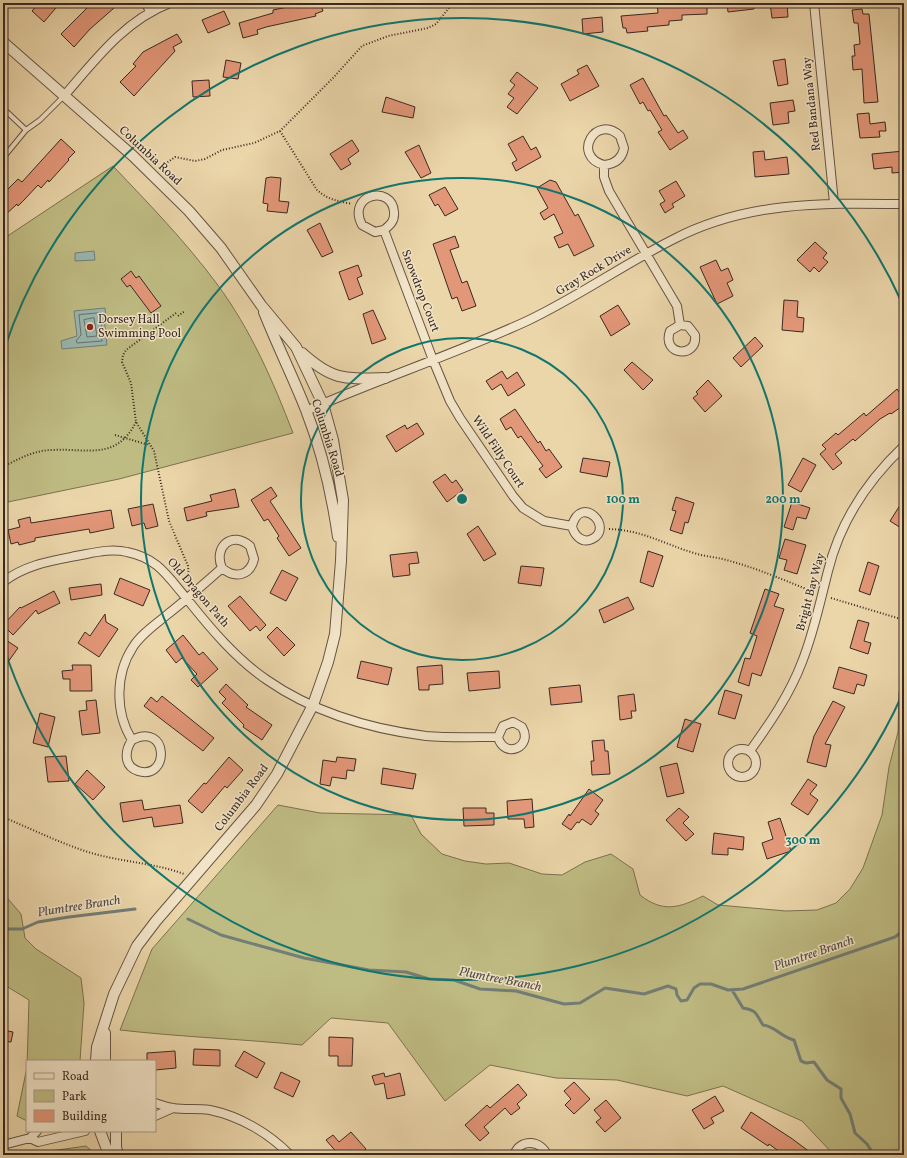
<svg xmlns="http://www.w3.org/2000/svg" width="907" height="1158" viewBox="0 0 907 1158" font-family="Vollkorn,serif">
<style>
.green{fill:#bfbc83;stroke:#7c7252}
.water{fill:#99b7b0;stroke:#737e77}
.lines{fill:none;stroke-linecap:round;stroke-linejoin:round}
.shore{stroke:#697069;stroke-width:1}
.stream{stroke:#737e77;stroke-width:3}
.building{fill:#e39779;stroke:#392922}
.service-casing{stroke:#665444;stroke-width:6}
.minor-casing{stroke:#665444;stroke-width:10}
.tertiary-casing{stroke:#665444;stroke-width:12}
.path{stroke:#392922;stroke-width:2;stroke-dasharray:1 2;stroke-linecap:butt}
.service{stroke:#f2e4c8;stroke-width:4}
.minor{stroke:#f2e4c8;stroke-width:8}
.tertiary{stroke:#f2e4c8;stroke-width:10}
.ring{fill:none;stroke:#0f766e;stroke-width:2}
.poi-dot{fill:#8f2418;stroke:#f2e4c8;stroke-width:1.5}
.labels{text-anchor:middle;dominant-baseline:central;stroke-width:3;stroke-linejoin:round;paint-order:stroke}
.street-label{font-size:12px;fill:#392922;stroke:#f2e4c8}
.poi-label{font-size:12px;fill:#392922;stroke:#f2e4c8;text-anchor:start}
.water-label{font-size:13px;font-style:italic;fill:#514c46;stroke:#f2e4c8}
.centre{fill:#0f766e;stroke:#f2e4c8;stroke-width:2}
.ring-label{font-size:12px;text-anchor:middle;font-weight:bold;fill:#0f766e;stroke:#f2e4c8;stroke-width:3;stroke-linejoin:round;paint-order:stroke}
</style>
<rect width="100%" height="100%" fill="#ebd6aa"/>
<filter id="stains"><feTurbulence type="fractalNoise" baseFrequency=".005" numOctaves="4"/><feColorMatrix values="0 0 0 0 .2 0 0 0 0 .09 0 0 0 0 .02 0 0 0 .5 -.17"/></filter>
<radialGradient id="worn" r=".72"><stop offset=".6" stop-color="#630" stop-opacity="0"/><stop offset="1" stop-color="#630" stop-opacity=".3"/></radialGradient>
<path class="green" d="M113,166C149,204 186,242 217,284C251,330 273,381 293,433L119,479L3,503V239Z
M904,685V1155H834L802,1121L723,1086L687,1096L617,1080L556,1078L490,1065L445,1101L388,1023L331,1018L302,1045C241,1039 181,1037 120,1030L152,949L278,805L320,813L411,815L421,834L442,854L465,861L486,864L509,863L542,874L562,875L585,862L611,854L633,869L640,895C663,913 679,908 703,896L718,905L786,911L817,910L836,903L850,889L863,868L882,815L889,767L898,732L899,692Z
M3,893L21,914L25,938L36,949L81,978L84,1003L80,1061H27V1121L17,1116L27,1067L29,1000L3,984Z
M86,1146L93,1152L94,1155H22Z"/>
<path class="water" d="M94,251L95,260L75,261V253Z
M105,308L106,317L104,318L107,345L62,349L61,341L77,336L74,311Z"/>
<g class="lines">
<path class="shore" d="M101,313L102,341L77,343L76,341L81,335L79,315Z
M94,318L97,336L87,337L84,320Z"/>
<path class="stream" d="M188,919L221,935L304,958L369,970L406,972L429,979L454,980L480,989L516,991L564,1004L580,1003L605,988L644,994L668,986L676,989L677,995L681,1001L687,1000L694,988L700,984H711L728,990L743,989L895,937L904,930
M3,929H22L38,922L69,917L135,909
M732,990L743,1008C758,1011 755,1013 763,1025C775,1026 781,1037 794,1040L801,1061L806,1063L814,1062L827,1080L841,1089V1098L850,1114L855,1133L867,1144L874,1155"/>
</g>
<path class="building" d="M39,3H60L44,22L32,11Z
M92,3H110L114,8L90,29L74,47L61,34Z
M307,3H320L323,11L315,14L316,16L266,27L257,30L258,34L243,38L239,23L273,13V10Z
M657,3H707V14L682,15V20L669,21V25L647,27L648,31L627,33L626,28H623L621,16L658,13Z
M727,3H754V9L728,12Z
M770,3H787L788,17L772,18Z
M862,9L863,14H869L878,102L864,103L862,69L853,70L852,56H855L854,45L860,44L858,23H854L852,10Z
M224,11L230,24L208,33L202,20Z
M602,17L603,32L583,34L582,19Z
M177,34L182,42L173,47L175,51L134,96L120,82L136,66L133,64L143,52Z
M785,59L788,84L778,86L773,61Z
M226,60L241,63L238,79L223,77Z
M587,65L599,86L570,101L561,84L579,74L577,70Z
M517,72L538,88L517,114L507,107L514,98L508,94L515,85L510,81Z
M643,78L664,116L666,115L678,133L683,130L688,138L670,150L658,132L662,130L650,110L648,111L643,102L640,104L630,85Z
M209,80L210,96L193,97L192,81Z
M386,97L415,107L413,118L382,112Z
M793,100L795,111L788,112L789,123L773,125L770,103Z
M869,113L870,124L885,122L886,131H879L880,137L860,138L857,114Z
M523,136L531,150L536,147L541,157L516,171L512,163L517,160L508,144Z
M61,139L75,152L68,159L69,160L49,182L48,180L41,188L38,185L25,199L18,206L17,204L3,217V194L18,179L22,182Z
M352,140L359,151L348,159L351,164L341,170L330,154Z
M419,145L431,173L421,178L405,152Z
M764,151L765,160L787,157L789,174L755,177L753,152Z
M904,151V172L892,173V167L874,169L872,154Z
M271,177L281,178L279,201L289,202L287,213L267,211L268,204L263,203L266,178Z
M550,180L556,182L575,216L578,214L594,246L574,256L568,244L559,248L554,237L563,233L554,214L544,220L540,213L548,208L537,188Z
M676,181L685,196L672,204L674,207L665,213L660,204L665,201L659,191Z
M445,187L458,209L445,216L438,204L435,206L429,195Z
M320,223L333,252L322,257L307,230Z
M455,236L459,247L450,250L462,283L467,281L476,306L462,311L457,297L452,299L433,244Z
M815,242L827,253L823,258L828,262L819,272L814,267L810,272L797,260Z
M716,260L721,271L728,268L733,280L727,283L733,296L717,304L700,267Z
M358,265L362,276L357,278L363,294L349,300L339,272Z
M131,271L136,278L139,276L161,306L151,313L130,285L127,287L121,279Z
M784,300L798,301L797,317L804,318L803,332L782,330Z
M618,305L630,324L611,336L600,316Z
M373,310L386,339L372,344L363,314Z
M755,337L763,346L741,367L733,358Z
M632,362L653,380L643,390L624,370Z
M502,371L507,379L517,372L525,385L508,396L501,384L492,390L486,381Z
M708,380L722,396L705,412L693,398L698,394L696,392Z
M897,389L904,399V405L891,414L890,413L880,419L855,441L853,439L835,454L842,463L833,470L820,454L826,449L822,445L836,433L838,435L864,413L866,416Z
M515,409L538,443L540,441L546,451L549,449L562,467L546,478L539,469L543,466L521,436L518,438L511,427L506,430L500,419Z
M417,423L424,434L396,452L386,436L405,425L407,429Z
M583,458L610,462L607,477L580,472Z
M803,458L816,465L801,492L788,485Z
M445,474L452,483L456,480L463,490L447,502L433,482Z
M271,487L277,496L270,501L301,548L289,556L277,538L279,536L268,519L264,521L251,500Z
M235,489L239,507L206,512L207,516L187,521L184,508L212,501L210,495Z
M676,497L694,503L688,523L685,522L682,534L670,530L676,511L672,510Z
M904,499V522L901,528L890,521Z
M792,502L810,508L806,519L797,517L793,530L784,527Z
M153,504L158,526L146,529L144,523L132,526L128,509Z
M111,510L114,528L90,533L89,529L35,538V541L19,545L18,542L11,544L8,530L20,527L18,520L30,517L31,523Z
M478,526L496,554L484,561L467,534Z
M785,539L806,545L797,574L784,570L787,560L779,558Z
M648,551L663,556L653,587L640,582Z
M417,552L419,563L409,564L410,575L393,577L390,555Z
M868,562L879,566L870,595L859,591Z
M521,566L544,568L541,586L518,583Z
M282,570L298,578L286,601L270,593Z
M120,578L150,590L143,606L114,594Z
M101,584L102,595L71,600L69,588Z
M765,589L779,594L774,606L784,609L761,676L752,673L749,686L738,682L745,658L750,659L757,636L750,633Z
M54,591L60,603L38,614L36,610L13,635L3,625L20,607L21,608Z
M240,596L266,625L260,631L256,626L250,631L228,606Z
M628,597L634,609L604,623L599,610Z
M105,614L106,622L118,629L99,657L78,643L85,632L90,636Z
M858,620L869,623L864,641L871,643L868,654L850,648Z
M277,627L295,645L284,656L267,637Z
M183,635L199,655L203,652L218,669L198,687L191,680L197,674L182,658L176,663L166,650Z
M6,640L18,648L3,669V644Z
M361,661L392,668L388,685L357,678Z
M72,665H91L92,691H70V679H63L62,671L73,670Z
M442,665L443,684L429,685V690H419L417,667Z
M839,667L867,675L864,686L857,684L854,694L833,688Z
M499,671L500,688L469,691L467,673Z
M226,684L248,705L246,707L272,725L262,740L243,727L244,725L222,703L226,699L219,692Z
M580,685L582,702L551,705L549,688Z
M725,690L742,695L735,719L718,714Z
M634,694L636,711H631L632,718L620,720L618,696Z
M162,696L214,738L203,751L144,706L151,697L157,702Z
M96,700L100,733L82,735L79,711L87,710L86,701Z
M833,701L845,707L825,744L831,745L826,767L807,762L814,736Z
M40,713L55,717L48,747L33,743Z
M685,719L701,724L693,752L677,747Z
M604,740L605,751H608L610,774L592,775L591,761H594L592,741Z
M66,756L69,781L48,782L45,757Z
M229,757L243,770L227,788L225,786L202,813L188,801L204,783L206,784Z
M337,757L356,759L354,771L347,770L346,779L332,777L330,786L320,784L323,760L336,762Z
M677,763L684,793L667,797L660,767Z
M383,768L416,774L413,789L381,784Z
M87,770L105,787L93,800L75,784Z
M808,779L817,785L810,794L818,800L808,815L791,804Z
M589,789L603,800L595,811L599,814L591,825L582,819L579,823L577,822L571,830L562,824L569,814L570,816Z
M532,799L534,827L525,828L524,819H508L507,801Z
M142,800L144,810L180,805L183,823L154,827L152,817L123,822L120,803Z
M463,808H486V813H494V825L464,826Z
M679,808L689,817L683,823L694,834L686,841L666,820Z
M780,818L791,851L767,859L762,843L773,839L768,822Z
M714,833L744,837L743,850L728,848V855L712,854Z
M3,1030L13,1032L11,1042L3,1041Z
M329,1037L353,1038L352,1066H338V1056H329Z
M194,1049L220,1050V1066L193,1065Z
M175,1051L176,1068L155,1070V1061H147V1053Z
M244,1051L265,1063L257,1078L235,1066Z
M281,1072L300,1081L293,1097L274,1088Z
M384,1073L385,1077L400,1073L405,1095L387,1099L384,1083L375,1085L372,1076Z
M574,1082L590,1099L574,1114L565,1105L571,1099L564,1091Z
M518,1084L527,1095L517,1104L520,1108L511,1115L505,1108L484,1127L489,1133L480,1141L465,1125L487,1105L490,1108Z
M715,1096L724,1111L711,1118L714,1123L704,1129L692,1110Z
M606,1100L621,1118L605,1132L596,1122L601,1118L594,1110Z
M751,1112L791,1138L814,1155H784L769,1144L768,1146L741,1128Z
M351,1132L366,1149L359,1155H339L326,1140L333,1135L339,1142Z"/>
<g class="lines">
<g class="service-casing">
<path id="service" d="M3,117L7,112L26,130
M3,158L26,130L40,120L64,96"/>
</g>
<g class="minor-casing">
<path id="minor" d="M146,3L150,12
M814,3L834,203
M64,96C95,60 125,20 170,3
M604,165C615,164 622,159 624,148L620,136C596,113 571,156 604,165V177L609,191L677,306L680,325L670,331C661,356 698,359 695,335L688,326L680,325
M384,230L375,232L362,225C346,194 392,184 394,212C395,221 390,225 384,230L433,360L450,401L460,418L513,496L523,508L544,521L572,526C574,535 582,544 592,539C615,528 581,493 572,526
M306,411C379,379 455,354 527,321C578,297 624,264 674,239C747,201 824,203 904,204
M3,582C25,565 50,561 76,556C93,553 110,548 127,552C158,558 168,577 187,599C210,628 236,659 267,680C313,712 371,729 426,736C450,738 474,737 498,737L503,726L513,722L522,727C534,747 504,760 498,737
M132,740C169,721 170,781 138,771C123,766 125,750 132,740C115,713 115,674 133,647C141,634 156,624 168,614C187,599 204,584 222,568C235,579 250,576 254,559L250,546C232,530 213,547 222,568
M728 763a14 14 0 1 1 28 0a14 14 0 1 1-28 0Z
M750,751C770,723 790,694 802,662C814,632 820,602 828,571C840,522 868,480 904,446
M155,1103C161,1105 167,1107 173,1108C185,1110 197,1108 210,1110C239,1116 269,1133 290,1155
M155,1116L173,1108
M30,1138L38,1142L85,1131
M3,1145L30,1138L37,1131
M514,1155C520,1138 541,1140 547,1155"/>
</g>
<g class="tertiary-casing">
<path id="tertiary" d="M3,42L133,156L189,211L221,248L261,305L296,347L323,404L333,440L343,500L341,561L335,634L328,662L313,705L277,774L256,805L156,921L137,946L114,994L97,1047L96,1061
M264,312C277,345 293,377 306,410C322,451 332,495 338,537
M302,353C333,381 345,379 385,378
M105,1061V1033
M100,1131L109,1155
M116,1131V1147L118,1155"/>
</g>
<path class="path" d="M280,131L317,190C328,200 339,201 352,204
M165,164L175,157L195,161L205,159L222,150L254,143L280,131L333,78L362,46L388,36L428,28L436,24L453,3
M176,313L126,350L123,355L122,362L131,383L136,422L154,451L169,521L188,566L189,584
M178,316L185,311
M115,435L149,445
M3,467C18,459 35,450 52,450C88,448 116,461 136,422
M609,529C642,530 664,544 694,553C706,557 718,557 730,561C759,569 786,581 814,592
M831,598L904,620
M3,817C29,828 56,841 82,850C116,862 152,862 184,874"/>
<use href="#service" class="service"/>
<use href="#minor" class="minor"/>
<use href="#tertiary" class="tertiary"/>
</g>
<g class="ring">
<circle cx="462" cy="499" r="161"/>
<circle cx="462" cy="499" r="321"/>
<path d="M902 695A482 482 0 0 1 4 648M4 350A482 482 0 0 1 902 303"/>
</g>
<circle class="poi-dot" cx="90" cy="327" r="4"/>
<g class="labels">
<g class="street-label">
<text transform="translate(812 104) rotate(-96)">Red Bandana Way</text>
<text transform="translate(150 156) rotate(43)">Columbia Road</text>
<text transform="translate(594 271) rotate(-31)">Gray Rock Drive</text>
<text transform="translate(420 291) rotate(69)">Snowdrop Court</text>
<text transform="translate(327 438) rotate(72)">Columbia Road</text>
<text transform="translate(498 452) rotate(56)">Wild Filly Court</text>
<text transform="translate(811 592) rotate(-75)">Bright Bay Way</text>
<text transform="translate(198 593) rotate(49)">Old Dragon Path</text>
<text transform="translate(242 798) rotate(-53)">Columbia Road</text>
</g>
<g class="poi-label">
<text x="98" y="320">Dorsey Hall<tspan x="98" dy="14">Swimming Pool</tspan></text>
</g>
<g class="water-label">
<text transform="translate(79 907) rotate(-9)">Plumtree Branch</text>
<text transform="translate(814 954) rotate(-19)">Plumtree Branch</text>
<text transform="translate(500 980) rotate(11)">Plumtree Branch</text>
</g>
</g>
<circle cx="462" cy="499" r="6" class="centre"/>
<g class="ring-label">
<text x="623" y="503">100 m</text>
<text x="783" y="503">200 m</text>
<text x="803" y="844">300 m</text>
</g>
<rect width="907" height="1158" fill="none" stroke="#ebd6aa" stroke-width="16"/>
<rect x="4" y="4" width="899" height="1150" fill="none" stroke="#392922" stroke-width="2"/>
<rect x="8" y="8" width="891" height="1142" fill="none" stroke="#392922"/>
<rect x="26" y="1060" width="130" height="72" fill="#f2e4c8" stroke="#a89986"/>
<rect x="34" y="1073" width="20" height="6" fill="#f2e4c8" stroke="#a89986"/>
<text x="62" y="1080" font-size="12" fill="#392922">Road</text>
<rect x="34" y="1090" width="20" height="12" fill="#bfbc83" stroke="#a89986"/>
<text x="62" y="1100" font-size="12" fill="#392922">Park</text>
<rect x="34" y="1110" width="20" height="12" fill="#e39779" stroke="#a89986"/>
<text x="62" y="1120" font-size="12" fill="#392922">Building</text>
<rect width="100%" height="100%" filter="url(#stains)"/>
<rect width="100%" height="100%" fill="url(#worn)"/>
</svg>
